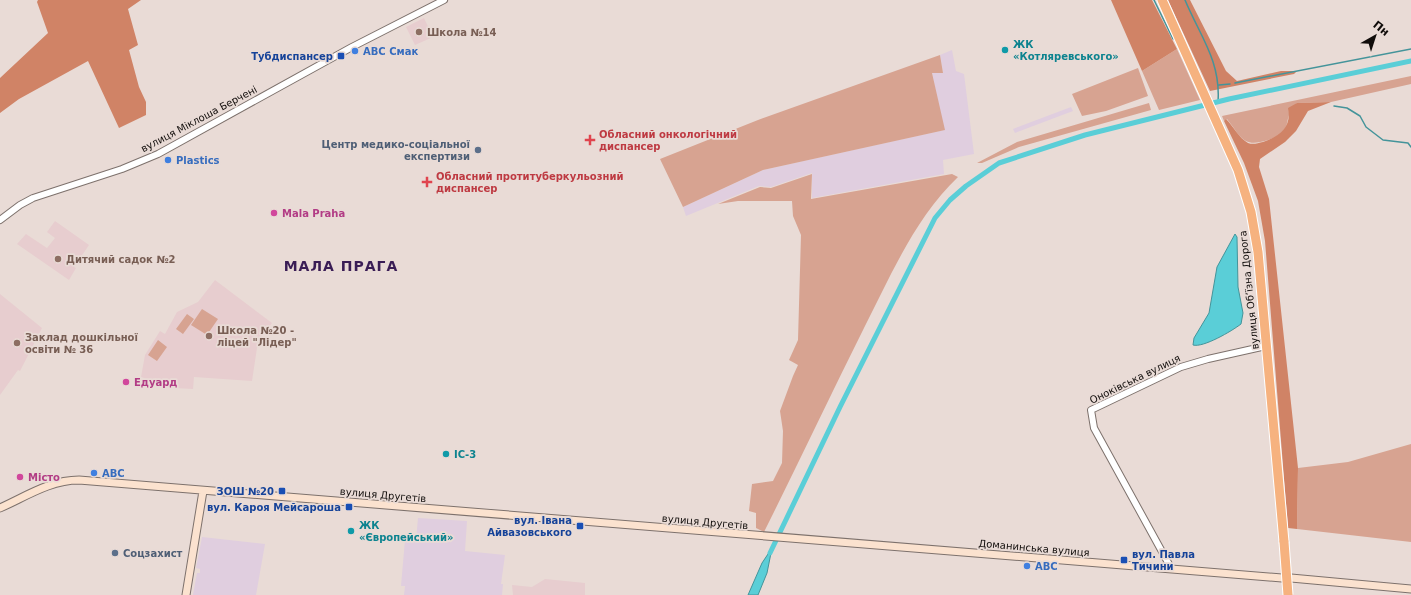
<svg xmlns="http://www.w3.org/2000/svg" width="1411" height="595" viewBox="0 0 1411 595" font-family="'DejaVu Sans',sans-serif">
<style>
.industrial{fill:#e0cedf}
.education{fill:#e7cdcf}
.green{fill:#d7a391}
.forest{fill:#d08366}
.water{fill:#5aced7;stroke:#44949a}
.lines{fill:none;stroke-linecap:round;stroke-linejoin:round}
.stream{stroke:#44949a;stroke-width:1.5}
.canal{stroke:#5aced7;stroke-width:5}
.tertiary-casing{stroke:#7d716c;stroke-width:8}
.secondary-casing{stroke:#7d716c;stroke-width:9}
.trunk-casing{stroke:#fff;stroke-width:11}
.tertiary{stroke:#fff;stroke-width:6}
.secondary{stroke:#fbe2cf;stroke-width:7}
.trunk{stroke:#f6b27f;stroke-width:9}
.trunk-bridge-casing{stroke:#fff;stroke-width:11;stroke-linecap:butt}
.trunk-bridge{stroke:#f6b27f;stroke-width:9}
.education-dot{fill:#8d6e63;stroke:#e9dbd6;stroke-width:1.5}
.culture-dot{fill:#0f9aa8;stroke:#e9dbd6;stroke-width:1.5}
.shop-dot{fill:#3f7fe0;stroke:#e9dbd6;stroke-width:1.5}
.transit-dot{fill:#1a4fb4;stroke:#e9dbd6;stroke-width:1.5}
.health-dot{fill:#e0444e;stroke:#e9dbd6;stroke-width:1.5}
.service-dot{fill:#5c6f8a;stroke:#e9dbd6;stroke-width:1.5}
.hotel-dot{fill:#d1479c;stroke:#e9dbd6;stroke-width:1.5}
.labels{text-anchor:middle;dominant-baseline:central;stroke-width:3.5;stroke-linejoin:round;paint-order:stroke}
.education-label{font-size:10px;font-weight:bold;fill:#785e54;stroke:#e9dbd6;text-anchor:start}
.culture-label{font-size:10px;font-weight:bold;fill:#0d838f;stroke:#e9dbd6;text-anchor:start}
.shop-label{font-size:10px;font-weight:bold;fill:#366cbe;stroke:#e9dbd6;text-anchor:start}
.transit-label{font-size:10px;font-weight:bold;fill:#164399;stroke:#e9dbd6;text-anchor:end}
.street-label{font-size:10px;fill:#100c0a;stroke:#e9dbd6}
.health-label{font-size:10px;font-weight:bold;fill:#be3a42;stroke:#e9dbd6;text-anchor:start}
.service-label{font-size:10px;font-weight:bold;fill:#4e5e75;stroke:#e9dbd6;text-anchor:end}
.hotel-label{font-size:10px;font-weight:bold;fill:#b23c85;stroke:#e9dbd6;text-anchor:start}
.district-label{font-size:14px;font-weight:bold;letter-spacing:1px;fill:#3a1d55;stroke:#e9dbd6}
</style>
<rect width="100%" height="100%" fill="#e9dbd6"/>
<path class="industrial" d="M952,50L956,71L964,74L974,154L943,160L944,174L812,198V173L771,187L759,186L686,216L683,207L763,170L944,130L932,73H943L940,55Z
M1071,107L1073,111L1015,133L1013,129Z
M418,518L467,521L465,551L505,555L501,584H503L502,595H404L405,586H401L405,540L416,541Z
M202,537L265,544L256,595H193L197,573H200V569L196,568Z"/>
<path class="education" d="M424,18L433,37L415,45L406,27Z
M55,221L89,245L74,267L76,268L69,280L17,244L26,234L47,248L55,238L47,232Z
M215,280L272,323L261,337L257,348L252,381L194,377L193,389L174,388L141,377L145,355L160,331L165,334L177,312L198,302Z
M0,294L42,328L20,371L18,370L0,395Z
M545,579L585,583V595H513L512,585L532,587Z"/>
<path class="green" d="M1177,49L1200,100L1159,110L1142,71Z
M940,55L943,73H932L945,130L763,170L683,207L660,159L758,120Z
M1138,68L1148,96L1106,111L1082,116L1072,94Z
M1411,76V84L1331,102L1297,103C1295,106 1292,109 1290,113C1287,118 1288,125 1284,130C1281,135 1274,138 1268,140C1243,148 1242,138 1227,119L1224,121L1222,116Z
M1149,103L1151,110L1019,147L982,163H977L1017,142Z
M812,174L811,199L952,174L958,177C915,218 891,275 864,328C830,396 798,464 764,532L756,528V513L749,511L752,484L773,481L782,463L783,431L780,411L793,376L798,365L789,360L798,340L801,235L793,216L792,201H738L718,204L760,187L771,188Z
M202,309L218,319L207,335L191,325Z
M187,314L194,319L183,334L176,329Z
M158,340L167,347L157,361L148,355Z
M1411,444V542L1297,529L1298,468L1348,462Z"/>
<path class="forest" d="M38,0H141L128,9L138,45L129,50L139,87L146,102V115L119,128L88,61L19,99L0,113V78L48,33L37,2Z
M1111,0H1152L1177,49L1142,71Z
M1168,0H1190L1226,71L1237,81L1281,71H1297L1294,74L1210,91Z
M1331,102L1308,111L1296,131L1285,142L1260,159L1259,167L1269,199L1298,468L1297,529L1288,528L1265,241L1258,201L1244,163L1224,121L1226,119C1233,126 1239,138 1248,143C1253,145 1258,143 1263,142C1280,136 1292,127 1288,108L1297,103Z"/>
<path class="water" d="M1235,234L1237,237L1238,287L1243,313L1241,324C1232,331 1203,348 1193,345L1194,338L1209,313L1217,267Z
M772,548L767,573L758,595H748L762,563Z"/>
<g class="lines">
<path class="stream" d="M1154,0L1173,39
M1185,0C1200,36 1221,61 1218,102
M1235,83L1411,49
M1219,85L1230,84
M1334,106L1347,108L1360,116L1366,127L1383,140L1408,143L1411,147"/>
<path class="canal" d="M770,553L840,407L935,218L950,200L966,186L999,163L1085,135L1229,99L1411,61"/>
<g class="tertiary-casing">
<path id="tertiary" d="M0,220L20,205L33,198L122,169L158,154L352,47L444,0
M1171,568L1094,428L1091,410L1181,367L1208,359L1266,346"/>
</g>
<g class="secondary-casing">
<path id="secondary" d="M0,508C25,497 50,480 79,480L1282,578
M1291,578L1411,589
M186,595L203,491"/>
</g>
<g class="trunk-casing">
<path id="trunk" d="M1162,0L1238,170L1251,212L1258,252L1284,542"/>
</g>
<use href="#tertiary" class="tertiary"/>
<use href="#secondary" class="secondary"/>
<use href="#trunk" class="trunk"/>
<g class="trunk-bridge-casing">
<path id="trunk-bridge" d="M1284,542L1288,595"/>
</g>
<use href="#trunk-bridge" class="trunk-bridge"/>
</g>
<g class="education-dot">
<circle cx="419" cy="32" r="4"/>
<circle cx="58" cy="259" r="4"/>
<circle cx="209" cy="336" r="4"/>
<circle cx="17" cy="343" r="4"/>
</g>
<g class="culture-dot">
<circle cx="1005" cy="50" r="4"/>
<circle cx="446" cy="454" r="4"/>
<circle cx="351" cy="531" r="4"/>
</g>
<g class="shop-dot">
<circle cx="355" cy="51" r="4"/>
<circle cx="168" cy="160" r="4"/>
<circle cx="94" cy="473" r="4"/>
<circle cx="1027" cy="566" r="4"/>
</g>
<g class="transit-dot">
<rect x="337" y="52" width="8" height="8" rx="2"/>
<rect x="278" y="487" width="8" height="8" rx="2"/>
<rect x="345" y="503" width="8" height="8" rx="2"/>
<rect x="576" y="522" width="8" height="8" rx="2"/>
<rect x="1120" y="556" width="8" height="8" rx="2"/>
</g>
<g class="health-dot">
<path d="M588 134h4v4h4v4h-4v4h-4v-4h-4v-4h4z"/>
<path d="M425 176h4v4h4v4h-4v4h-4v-4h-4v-4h4z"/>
</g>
<g class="service-dot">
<circle cx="478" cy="150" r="4"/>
<circle cx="115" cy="553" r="4"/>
</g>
<g class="hotel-dot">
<circle cx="274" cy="213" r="4"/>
<circle cx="126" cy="382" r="4"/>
<circle cx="20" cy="477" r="4"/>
</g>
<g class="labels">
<g class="education-label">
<text x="427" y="32">Школа №14</text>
<text x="66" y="259">Дитячий садок №2</text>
<text x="217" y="330">Школа №20 -<tspan x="217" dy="12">ліцей "Лідер"</tspan></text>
<text x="25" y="337">Заклад дошкільної<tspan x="25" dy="12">освіти № 36</tspan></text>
</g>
<g class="culture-label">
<text x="1013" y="44">ЖК<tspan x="1013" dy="12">«Котляревського»</tspan></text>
<text x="454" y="454">ІС-3</text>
<text x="359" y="525">ЖК<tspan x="359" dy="12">«Європейський»</tspan></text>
</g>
<g class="shop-label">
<text x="363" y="51">ABC Смак</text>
<text x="176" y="160">Plastics</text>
<text x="102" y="473">АВС</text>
<text x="1035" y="566">ABC</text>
</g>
<g class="transit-label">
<text x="333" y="56">Тубдиспансер</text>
<text x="274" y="491">ЗОШ №20</text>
<text x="341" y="507">вул. Кароя Мейсароша</text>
<text x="572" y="520">вул. Івана<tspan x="572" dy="12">Айвазовського</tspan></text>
<text x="1132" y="554" text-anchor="start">вул. Павла<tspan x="1132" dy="12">Тичини</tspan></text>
</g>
<g class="street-label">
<text transform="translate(199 119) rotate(-28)">вулиця Міклоша Берчені</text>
<text transform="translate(1249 290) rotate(-96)">вулиця Обʼїзна Дорога</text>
<text transform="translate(1135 379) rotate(-26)">Оноківська вулиця</text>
<text transform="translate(383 495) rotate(5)">вулиця Другетів</text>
<text transform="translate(705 522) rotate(5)">вулиця Другетів</text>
<text transform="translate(1034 548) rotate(5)">Доманинська вулиця</text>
</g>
<g class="health-label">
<text x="599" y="134">Обласний онкологічний<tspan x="599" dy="12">диспансер</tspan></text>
<text x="436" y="176">Обласний протитуберкульозний<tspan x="436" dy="12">диспансер</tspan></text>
</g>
<g class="service-label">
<text x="470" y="144">Центр медико-соціальної<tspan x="470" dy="12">експертизи</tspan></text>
<text x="123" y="553" text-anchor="start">Соцзахист</text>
</g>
<g class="hotel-label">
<text x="282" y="213">Mala Praha</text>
<text x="134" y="382">Едуард</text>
<text x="28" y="477">Місто</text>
</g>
<g class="district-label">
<text x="341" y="266">МАЛА ПРАГА</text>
</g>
</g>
<g transform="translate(1375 36) rotate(39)" stroke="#e9dbd6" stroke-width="3" paint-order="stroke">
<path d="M0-3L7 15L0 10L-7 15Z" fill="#100c0a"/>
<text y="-6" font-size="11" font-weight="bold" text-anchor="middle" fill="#100c0a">Пн</text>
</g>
</svg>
